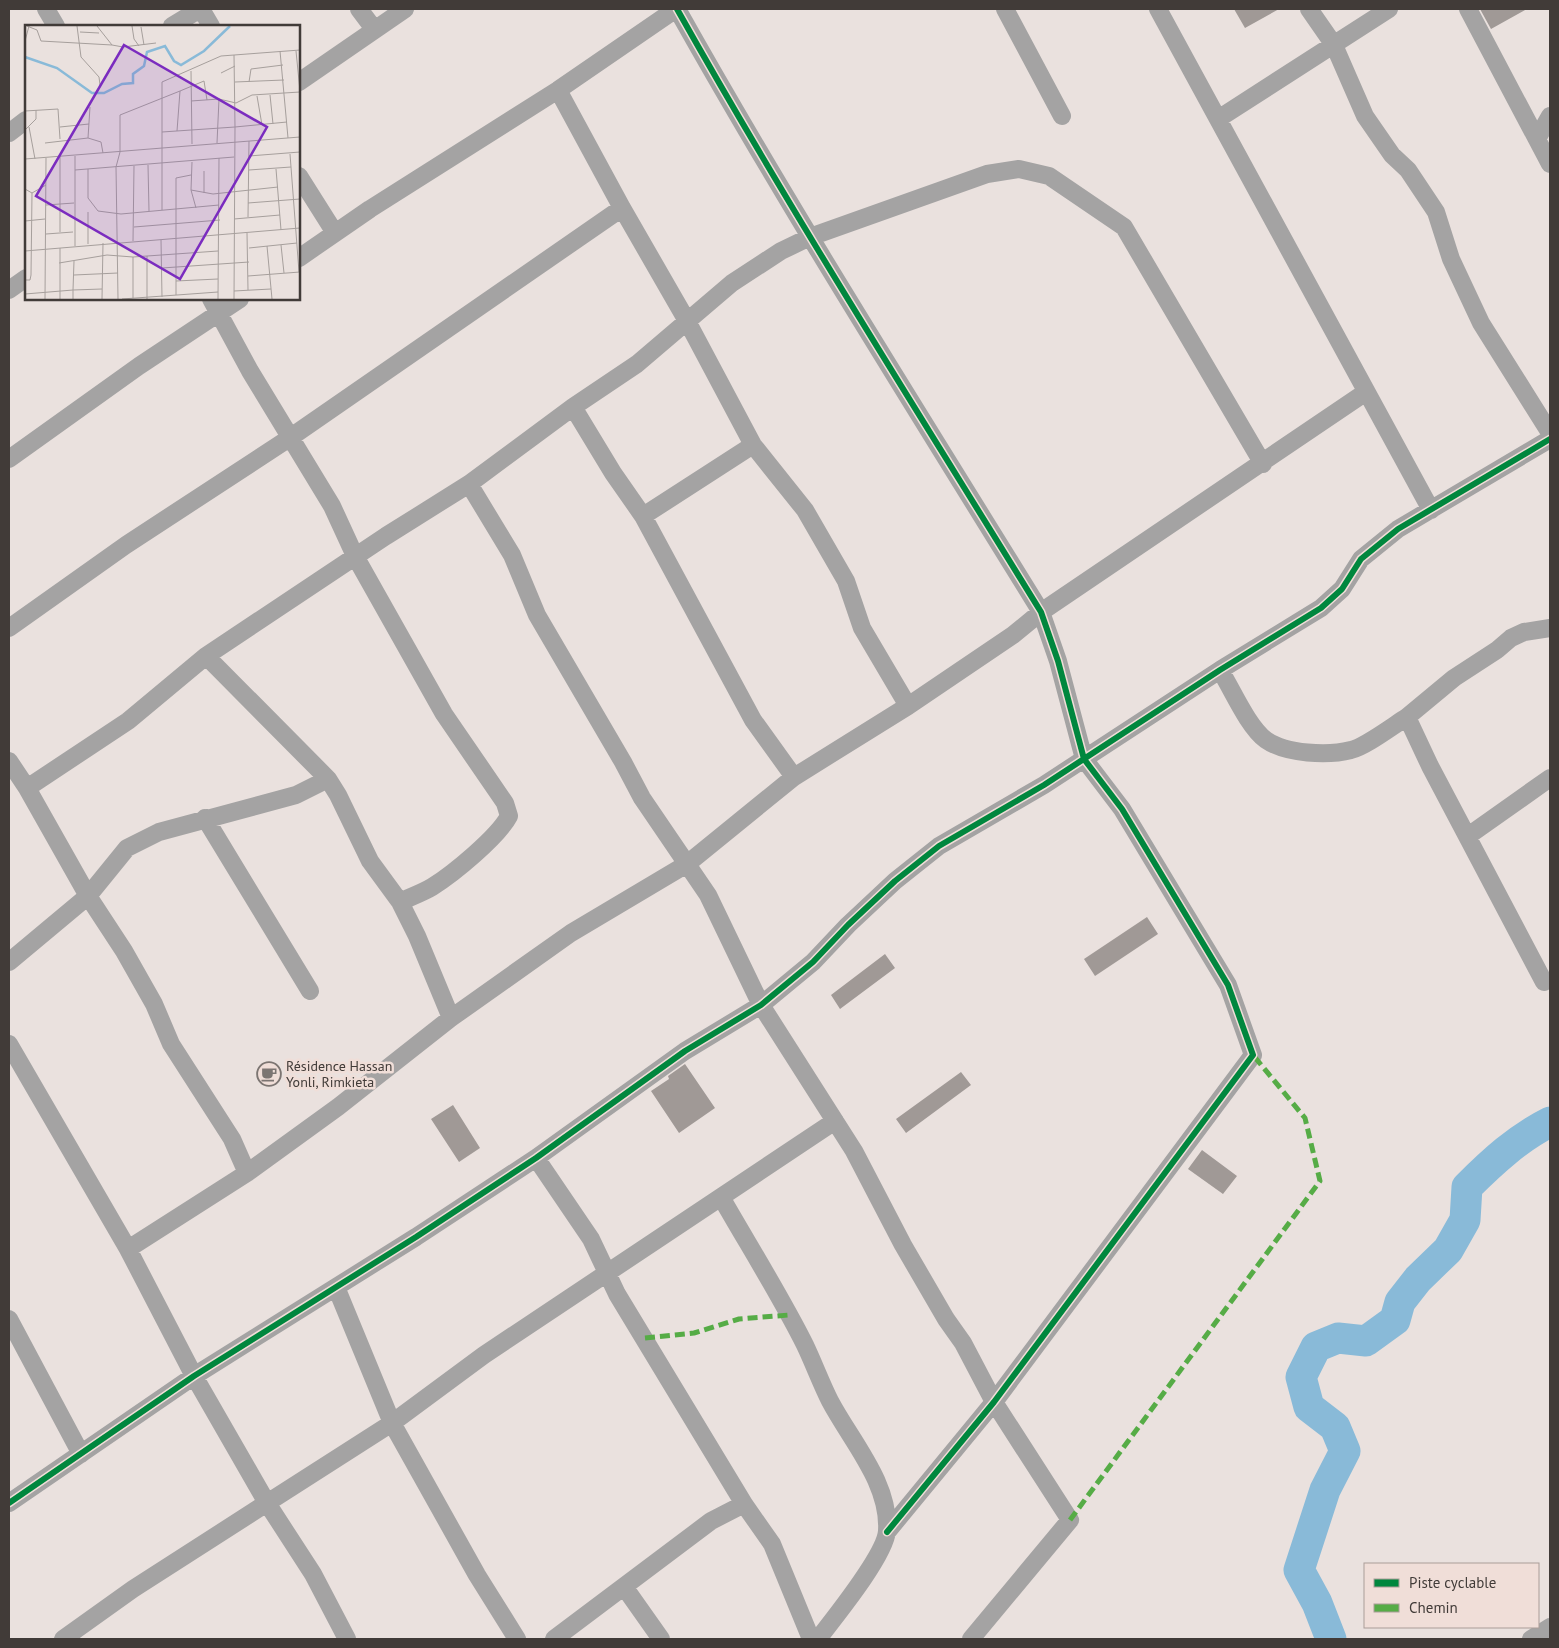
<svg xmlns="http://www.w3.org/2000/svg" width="1559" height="1648" viewBox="0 0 1559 1648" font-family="'PT Sans',sans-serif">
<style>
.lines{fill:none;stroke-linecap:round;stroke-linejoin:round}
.river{stroke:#89bad8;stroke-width:31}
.building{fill:#a09996}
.street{stroke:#a4a3a3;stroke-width:18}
.quiet{stroke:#56ac46;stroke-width:5;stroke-dasharray:10 5;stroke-linecap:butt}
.cycleway-casing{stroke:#f0ded8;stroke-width:9}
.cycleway{stroke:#00873e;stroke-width:6}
.labels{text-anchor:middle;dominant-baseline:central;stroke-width:5;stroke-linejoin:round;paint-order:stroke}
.poi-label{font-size:14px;fill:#413b38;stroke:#f0ded8;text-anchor:start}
.inset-river{fill:none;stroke:#89bad8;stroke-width:2.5}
.inset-road{fill:none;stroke:#a69f9c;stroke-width:1}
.view{fill:#7b2cbf;fill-opacity:0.15;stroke:#7b2cbf;stroke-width:2.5}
.inset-edge{fill:none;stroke:#413b38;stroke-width:2.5}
</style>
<rect width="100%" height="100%" fill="#eae1de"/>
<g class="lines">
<path class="river" d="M1331,1639L1317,1603L1299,1570L1325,1490L1345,1451L1335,1427L1309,1407L1301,1377L1316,1347L1338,1338L1366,1341L1395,1320L1400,1302L1418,1279L1448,1250L1465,1220L1467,1187C1492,1162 1518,1138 1550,1122"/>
</g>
<path class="building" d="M1234,9H1279L1245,28Z
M1480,9H1527L1491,29Z
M1147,917L1158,934L1095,976L1084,959Z
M885,954L895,968L840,1009L831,995Z
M685,1064L715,1108L679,1133L651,1091L669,1079L668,1076Z
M961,1072L971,1085L906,1133L896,1119Z
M453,1105L480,1148L459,1162L431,1119Z
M1202,1150L1237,1176L1223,1194L1188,1169Z"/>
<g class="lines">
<path class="street" d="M46,9L56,26
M201,9L211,26
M359,9L374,29
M677,9C792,214 918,412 1041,612L1058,661L1084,759L1122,809L1228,985L1253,1055L994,1402L887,1532
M1005,9L1062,116
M1158,9L1431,510
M1309,9L1334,45L1365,116L1392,155L1408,170L1436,212L1451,259L1481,323L1550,433
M1468,9L1550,164
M172,26L200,9
M299,82L405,9
M558,90L622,208L687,321L753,445L805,510L846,581L862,628L908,706
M1218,119L1389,9
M9,133L26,120
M1537,139L1550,116
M299,176L335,233
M299,258L370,209L558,90L676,9
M9,290L26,278
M211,299L250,371L332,506L355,556L444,714L505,803L509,816C498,837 453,874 432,887C422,893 410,897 400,902
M573,407L613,473L643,516L753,720L794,777
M9,459L139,366L240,299
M469,484L512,555L537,615L623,762L642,798L708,895L761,1005L854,1151L903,1245L946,1319L963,1343L994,1402L1070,1520L971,1639
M643,516L753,445
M9,628L126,545L291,437L622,208
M206,656L328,779L338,795L370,861L400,902L417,936L451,1018
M1220,670C1232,689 1248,727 1266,740C1286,754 1328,756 1351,750C1365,747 1394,725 1407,717L1430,766L1544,982
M1407,717L1454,678L1497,650L1511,638L1524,632L1550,628
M9,761L27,788L88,896L124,951L154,1004L171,1044L232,1139L247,1173
M27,788L128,721L206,656L386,536L469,484L573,407L637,364L732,283L781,251L810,237L987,174L1019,169L1049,176L1124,227L1263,464
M205,818L310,991
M1468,836L1550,778
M9,962L88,896L127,848L159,832L296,795L328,779
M9,1044L128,1249L194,1376L267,1503L133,1589L63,1639
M536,1158L591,1239L617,1294L744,1504L772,1544L811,1639
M721,1197C749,1246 780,1295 805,1345C814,1364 821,1383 830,1401C851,1441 890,1483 887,1531C885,1556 834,1618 818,1639
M128,1249L247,1173L338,1107L451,1018L571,933L687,864L794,777L908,706L1013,635L1041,612L1366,392
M336,1287L392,1423L477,1575L517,1639
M9,1319L81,1454
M9,1503L194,1376L416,1237L536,1158L685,1051L761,1005L813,962L848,925L895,881L939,846L1044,785L1220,670L1321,608L1342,589L1361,559L1398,529L1550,439
M625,1588L661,1639
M347,1639L313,1574L267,1503L392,1423L484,1355L835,1121
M554,1639L711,1521L744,1504
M1531,1639L1550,1627"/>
<path class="quiet" d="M645,1338L694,1333L739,1319L789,1315
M1070,1520L1320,1181L1305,1118L1253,1055"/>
<g class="cycleway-casing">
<path id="cycleway" d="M677,9C792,214 918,412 1041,612L1058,661L1084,759L1122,809L1228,985L1253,1055L994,1402L887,1532
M9,1503L194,1376L416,1237L536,1158L685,1051L761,1005L813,962L848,925L895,881L939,846L1044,785L1220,670L1321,608L1342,589L1361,559L1398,529L1550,439"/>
</g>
<use href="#cycleway" class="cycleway"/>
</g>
<defs>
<g id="cafe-ring" transform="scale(1.25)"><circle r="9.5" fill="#f0ded8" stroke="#7c7572" stroke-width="1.5"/><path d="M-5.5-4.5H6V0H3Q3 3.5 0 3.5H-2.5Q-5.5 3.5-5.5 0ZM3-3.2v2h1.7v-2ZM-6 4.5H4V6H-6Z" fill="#7c7572"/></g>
</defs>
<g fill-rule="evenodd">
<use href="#cafe-ring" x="269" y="1074"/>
</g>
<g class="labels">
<g class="poi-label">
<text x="286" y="1066">Résidence Hassan<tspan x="286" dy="16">Yonli, Rimkieta</tspan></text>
</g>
</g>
<g transform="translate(25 25)">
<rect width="275" height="275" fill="#eae1de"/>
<path class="inset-river" d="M0,32L32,43L67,68H79L97,59L108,58V49L119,41L122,27L140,21L149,36L156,40L179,26L205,1"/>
<path class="inset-road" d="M2,1L12,5L16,16L87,20M52,1L56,32L74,52L75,60M72,1L87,20L98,22L131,18M107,1L109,14L114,21M116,2L119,20M55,7L74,8M0,16L4,1M255,26L263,113M271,26L275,66M166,46L167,119M196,48L210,41M210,57L259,55M224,57L226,44L258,40M245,70L248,99M232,71L237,100M166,76L194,74L211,78L227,70L275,67M65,82L63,113L76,117L78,128M0,86L33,84L35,114M4,102L10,134M35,102L64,99M0,105L11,94V85M152,106L155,66L179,56L182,75M137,107L210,102L209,30M20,118L63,113M192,118L194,74M265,129L274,247M35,131V207M224,131L275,127M0,134L275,112M167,137L166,165L171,183M123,140L124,186M63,144V173L73,186L96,189L194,180M251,144L256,205M50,145L209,132M224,145L266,142M179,146V168M0,164L7,168L21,160M166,165L188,169L253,162M223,178L275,174M21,180L49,178M137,185V57L196,31L275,25M63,187V219M223,192L224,116M209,194L255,190M0,196L20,194M109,202L195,195M222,208L223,265M21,209L48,207M136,215L137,272M108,216L109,141M256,220L259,248M50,221V131M242,221L247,274M35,223V274M224,223L272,218M0,226L275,203M122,231V274M108,232V273M34,238L82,230L108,232L193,226M137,243L224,237M49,250L93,248M223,251L275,247M0,255H5L6,250L7,168M151,256L193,254M209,266L246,264M0,269L48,265L49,236M151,270V153L166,150M20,274L21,133M48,274V265L77,264M77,274L78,218M93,274L91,142L95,127V90L155,66M97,274L193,267M193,274L194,133M209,274L210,102L262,97"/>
<path class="view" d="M99,20L242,102L155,254L11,171Z"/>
<rect width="275" height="275" class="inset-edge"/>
</g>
<rect width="1559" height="1648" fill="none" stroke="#413b38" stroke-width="20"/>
<rect x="1364" y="1563" width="175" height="65" fill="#f0ded8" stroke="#aa9d98"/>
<rect x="1374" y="1579" width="25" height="8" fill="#00873e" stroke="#aa9d98"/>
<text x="1409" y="1588" font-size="15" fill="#413b38">Piste cyclable</text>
<rect x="1374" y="1604" width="25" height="8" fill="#56ac46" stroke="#aa9d98"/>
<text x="1409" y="1613" font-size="15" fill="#413b38">Chemin</text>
</svg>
